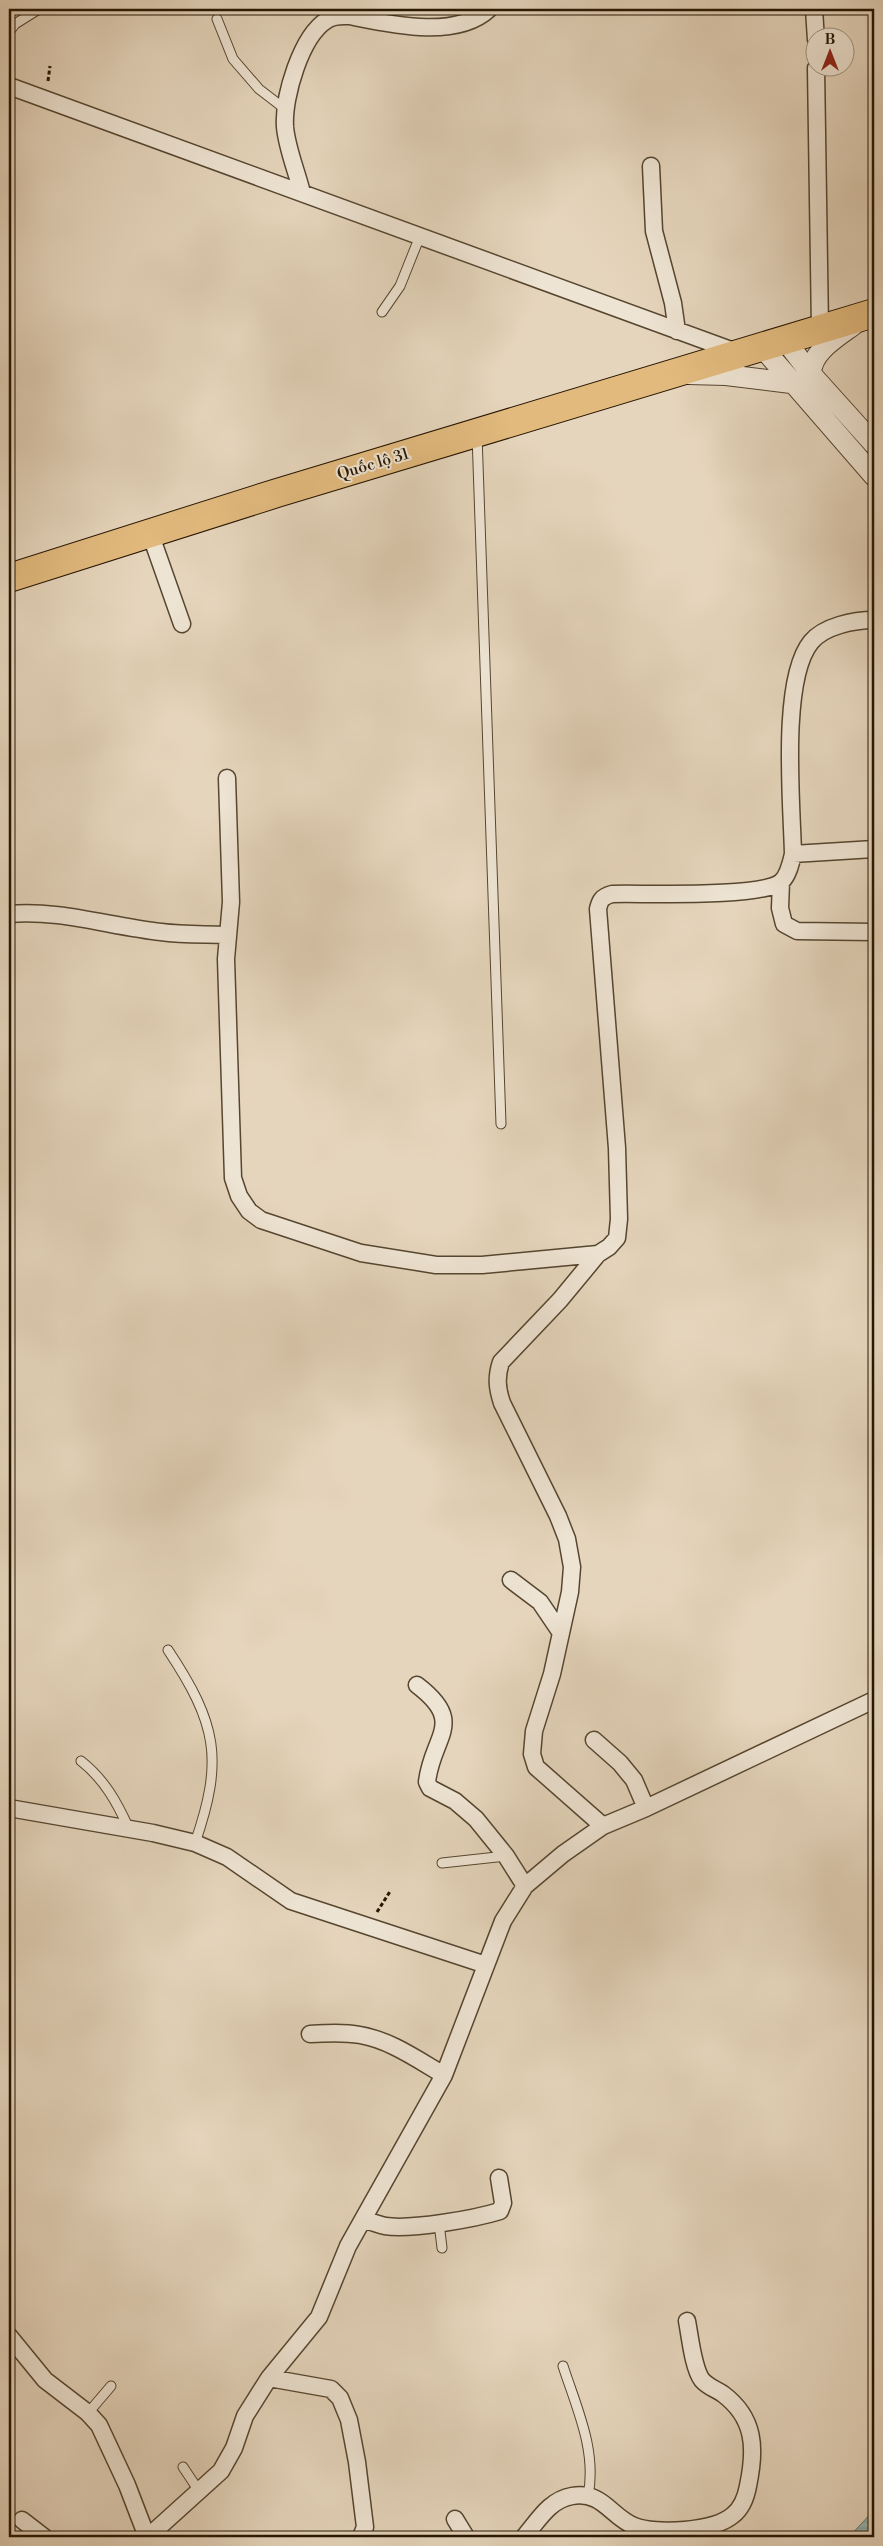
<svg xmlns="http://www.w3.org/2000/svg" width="883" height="2546" viewBox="0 0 883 2546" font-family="'Libre Bodoni',serif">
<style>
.water{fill:url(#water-rules);stroke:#69776d}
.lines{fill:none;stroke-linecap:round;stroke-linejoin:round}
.service-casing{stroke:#564630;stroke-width:11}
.minor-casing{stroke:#564630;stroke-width:19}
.tertiary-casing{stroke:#564630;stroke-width:22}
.trunk-casing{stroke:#261602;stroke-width:30}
.path{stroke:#261602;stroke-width:3;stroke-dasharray:4 2.5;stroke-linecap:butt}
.service{stroke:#eee4d3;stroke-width:9}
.minor{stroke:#eee4d3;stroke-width:16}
.tertiary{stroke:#eee4d3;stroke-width:20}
.trunk{stroke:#e2ba7e;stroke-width:28}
.labels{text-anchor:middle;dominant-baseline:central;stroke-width:4;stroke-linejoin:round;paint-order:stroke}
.street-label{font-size:16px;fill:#261602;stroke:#eee4d3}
</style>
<defs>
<pattern id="water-rules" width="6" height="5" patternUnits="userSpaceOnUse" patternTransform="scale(1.25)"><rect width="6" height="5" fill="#96b8b4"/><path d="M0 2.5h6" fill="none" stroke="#819d99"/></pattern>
</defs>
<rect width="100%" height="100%" fill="#e5d5bc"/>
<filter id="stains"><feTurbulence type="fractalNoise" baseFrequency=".004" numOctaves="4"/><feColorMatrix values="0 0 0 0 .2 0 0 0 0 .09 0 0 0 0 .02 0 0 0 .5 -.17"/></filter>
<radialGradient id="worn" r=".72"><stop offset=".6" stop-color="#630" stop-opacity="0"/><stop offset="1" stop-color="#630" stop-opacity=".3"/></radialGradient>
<path class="water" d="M874,2510V2537H849Z"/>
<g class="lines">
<g class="service-casing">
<path id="service" d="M217,19L233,59L259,89L285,109
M9,32L15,24L39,9
M382,312L400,286L420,236
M477,435L501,1124
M168,1650C217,1724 224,1759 195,1843
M81,1761C104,1779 117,1802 129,1829
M442,1863L506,1856
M439,2223L442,2248
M563,2366C577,2409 597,2451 588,2496
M88,2413L111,2386
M183,2467L199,2491"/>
</g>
<g class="minor-casing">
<path id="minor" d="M814,9L816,40
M816,68L820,329
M9,86L739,353
M651,166L654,231L673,303L677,331
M302,193C297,172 287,149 285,127C283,97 301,36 327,20C334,15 341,16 349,16C389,24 456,40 489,9
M150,533L182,624
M227,778L231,902L226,959L233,1178L239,1196L249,1211L261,1220L361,1253L436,1265H482L598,1254L609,1247L617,1238L619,1219L617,1148L598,909C600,900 602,897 612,894C642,893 761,898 781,882C788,876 791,863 793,854C792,806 780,680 811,642C824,626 854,620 874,620
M793,854L874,849
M781,882L780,908L784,924L797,931L874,932
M9,914C58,909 112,927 161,932C183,935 205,934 227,935
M598,1254L560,1300L501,1362C496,1377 497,1388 502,1403L558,1516L567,1539L572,1567L570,1592L552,1674L534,1731L532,1754L536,1767L603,1826
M511,1580L540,1602L561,1633
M417,1685C467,1723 432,1736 427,1782L430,1788L455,1801L476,1819L506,1856L525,1886
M594,1740L620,1763L634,1780L646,1808
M9,1808L153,1833L195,1843L227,1857L291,1901L486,1965
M310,2034C327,2033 344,2032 360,2035C390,2040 418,2060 444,2075
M363,2220C370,2221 377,2224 385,2226C411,2230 474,2219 500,2211L503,2203L499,2178
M9,2336L45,2380L88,2413L99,2425L127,2485L147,2537
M269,2378L331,2389L340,2398L349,2420L357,2462L365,2527L361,2537
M455,2519L466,2537
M22,2520L44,2537
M148,2537L221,2471L234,2448L245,2416L269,2378L319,2317L348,2246L444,2075L503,1921L525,1886L563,1854L603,1826L646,1808L874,1700
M524,2537C538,2521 549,2500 572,2496C603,2491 610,2516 634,2526C656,2535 715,2531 733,2515C742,2508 746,2497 748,2486C756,2448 755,2418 723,2394C716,2389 708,2387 702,2380C693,2368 690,2336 687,2321"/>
</g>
<g class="tertiary-casing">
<path id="tertiary" d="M785,340L811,374L874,444
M762,347L874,476
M688,374L726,375L791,383
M811,374C811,351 839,336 856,323"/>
</g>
<g class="trunk-casing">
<path id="trunk" d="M9,578L277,493L874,313"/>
</g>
<path class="path" d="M48,81L50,66
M377,1912L391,1890"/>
<use href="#service" class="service"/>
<use href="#minor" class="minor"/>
<use href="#tertiary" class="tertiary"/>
<use href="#trunk" class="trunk"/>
</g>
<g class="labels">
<g class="street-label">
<text transform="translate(373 464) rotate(-17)">Quốc lộ 31</text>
</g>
</g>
<rect width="883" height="2546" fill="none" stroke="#e5d5bc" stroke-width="30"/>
<rect x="10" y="10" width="863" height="2526" fill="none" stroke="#261602" stroke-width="2.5"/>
<rect x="15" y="15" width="853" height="2516" fill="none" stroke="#261602"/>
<g transform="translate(830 52)"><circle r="24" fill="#eee4d3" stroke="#9e927f"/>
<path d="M0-4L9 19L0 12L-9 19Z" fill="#8f2418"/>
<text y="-8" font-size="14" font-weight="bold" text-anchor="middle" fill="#261602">B</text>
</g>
<rect width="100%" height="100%" filter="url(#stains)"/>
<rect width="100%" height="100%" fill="url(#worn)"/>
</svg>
